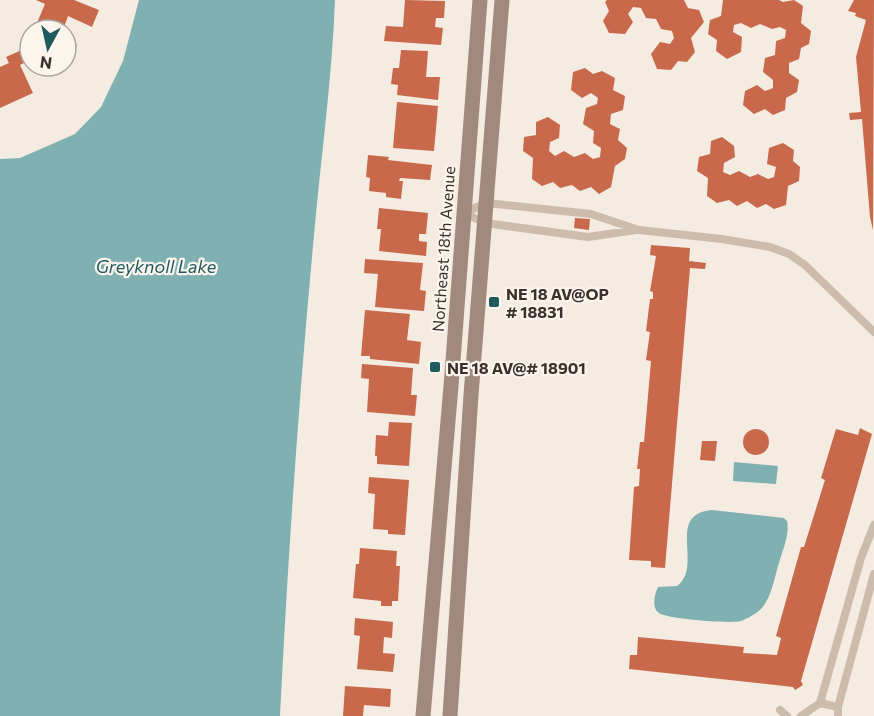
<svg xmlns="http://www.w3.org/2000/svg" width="874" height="716" viewBox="0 0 874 716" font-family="Commissioner,sans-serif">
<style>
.water{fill:#7fb0b2}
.building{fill:#c8694b}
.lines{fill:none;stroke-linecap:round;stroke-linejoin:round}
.lane{stroke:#cdbbac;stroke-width:8}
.secondary{stroke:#a18a7d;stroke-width:15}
.poi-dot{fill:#1f5a5e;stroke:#fbf5ee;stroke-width:2}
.labels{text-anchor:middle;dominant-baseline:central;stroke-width:4.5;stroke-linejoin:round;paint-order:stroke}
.street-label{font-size:16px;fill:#3b302b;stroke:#fbf5ee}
.poi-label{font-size:16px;font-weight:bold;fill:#3b302b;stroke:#fbf5ee;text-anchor:start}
.water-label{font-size:18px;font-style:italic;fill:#1f5a5e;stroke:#fbf5ee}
</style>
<rect width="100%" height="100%" fill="#f4ebe1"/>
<path class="water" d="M139,0H335C332,79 321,157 314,235C299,395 288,556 280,716H0V159L20,158L75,134L101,107L123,61Z
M734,462L778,466L776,484L733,481Z
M712,510L784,518L787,521C790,535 782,552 778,566C774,580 771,598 761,609C757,613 747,619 741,621C731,624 667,619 659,613C651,608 655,593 658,587L677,586C704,566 665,514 712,510Z"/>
<path class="building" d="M36,0H74L99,10L92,27L68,16L63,30H34L45,4Z
M405,0L445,1L444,18H436L435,27L443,28L441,45L384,41L386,26L403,27Z
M607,0H684L688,8L699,10L704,22L691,38L695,52L687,62L678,61L671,70L657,69L651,54L660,42L670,44L674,38L672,31L661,29L656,19L646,18L641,8L633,7L628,14L633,22L625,34L609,33L603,21L609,11L605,2Z
M723,0H779L783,2L794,0L803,6L801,23L811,31L809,44L801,48L799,59L789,63V73L799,80L797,92L786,98L785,110L773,115L765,109L754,114L743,105L745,91L757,85L765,91L773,88V80L763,72L765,58L775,55L776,41L785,38L786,30L780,27L772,29L760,24L751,28L741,23L734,25L733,32L742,37L741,52L727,59L716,51L717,40L708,34L710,20L721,16Z
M854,0H874L873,230L870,217L862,119L850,120L849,113L861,112L856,57L866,20L855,16L856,13L848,11Z
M66,41L77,45L72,58L66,56Z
M26,48L30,60L20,65L33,93L0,108V67L9,63L6,57Z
M401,50L428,51L426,77H440L438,100L397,95L398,85L391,84L393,68H399Z
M585,68L593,74L602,71L615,78L613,90L625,96L623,110L611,114L610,124L620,129L618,140L627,148L625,159L615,166L611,187L599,194L591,187L580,191L572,185L560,188L553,182L542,186L532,179L533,158L523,151L524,137L536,135V122L548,117L560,125L559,138L550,142L549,151L555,156L564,151L574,157L585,153L593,159L600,157L601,148L593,143L594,131L583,124L586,108L597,104L598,98L591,93L582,98L571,90L573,72Z
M397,102L438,106L434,151L393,148Z
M722,137L734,146L735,157L724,163L723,172L730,175L739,171L750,177L758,174L768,179L774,177L776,167L767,164L769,148L783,143L794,150L793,161L800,167L799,181L788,186L786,205L774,209L766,204L757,208L747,201L737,206L729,200L717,203L707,196L708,178L697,171L699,157L710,154L711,141Z
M368,155L389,157L388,160L432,165L430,180L400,178L399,181H403L401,199L386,197V193L369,191L370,178L366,177Z
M379,208L428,213L426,234H419V241L427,242L426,256L379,251L381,229H377Z
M575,218L590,219L589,230L574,228Z
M651,245L690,248L689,261L706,263L705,269L690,268L665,568L651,567V561L629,560L634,487L639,486L640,469H637L640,442H644L651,361L646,360L650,332L646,331L650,299H653V292L650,291L656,256L650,255Z
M365,259L423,263L420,290L426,291L424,311L375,307L378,274L364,273Z
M365,310L410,314L407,340L421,342L419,364L370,359V356H361Z
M362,364L413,368L411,395H417L415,416L367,412L369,379L361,378Z
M389,422L412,423L409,466L377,464V456H375L376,435L388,436Z
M860,428L872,434L801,681L803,685L795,690L793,687L629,669L630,655H637L638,637L744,647L743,653L777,655L781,638L776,636L801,547H804L825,480L821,478L836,429L858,435Z
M743 442a13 13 0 1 1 26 0a13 13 0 1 1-26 0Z
M702,441H717L715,461L700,460Z
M369,477L409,480L405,535L388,534V530L373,529L375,494L368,493Z
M360,548L397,551L396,566H400L398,601H392V606H381V601L353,598L356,564H359Z
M355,618L393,622L392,638L384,637L383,653L395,654L393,672L357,669L360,636L354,635Z
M345,686L391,689L390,707L364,705L363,716H343Z"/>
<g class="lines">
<path class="lane" d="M464,213L486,203L591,214L639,230L722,239L770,247L789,254L805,265L874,332
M464,213L485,223L588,237L636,230
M820,703L838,707V716
M838,707L874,574
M780,710L787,716
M801,716L820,703L861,558L874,525"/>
<path class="secondary" d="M423,716L452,374L480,0
M450,716L471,395L502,0"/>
</g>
<g class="poi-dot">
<rect x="488" y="296" width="12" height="12" rx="3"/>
<rect x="429" y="361" width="12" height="12" rx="3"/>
</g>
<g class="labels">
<g class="street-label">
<text transform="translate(443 249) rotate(-86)">Northeast 18th Avenue</text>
</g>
<g class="poi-label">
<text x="506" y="293">NE 18 AV@OP<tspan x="506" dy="18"># 18831</tspan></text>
<text x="447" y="367">NE 18 AV@# 18901</text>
</g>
<g class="water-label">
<text x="156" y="266">Greyknoll Lake</text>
</g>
</g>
<g transform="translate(48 48) rotate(188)"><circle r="28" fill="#fbf5ee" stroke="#aea6a0" stroke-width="1.5"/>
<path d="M0-4.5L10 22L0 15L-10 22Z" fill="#1f5a5e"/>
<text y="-9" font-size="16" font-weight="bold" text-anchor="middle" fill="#3b302b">N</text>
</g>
</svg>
